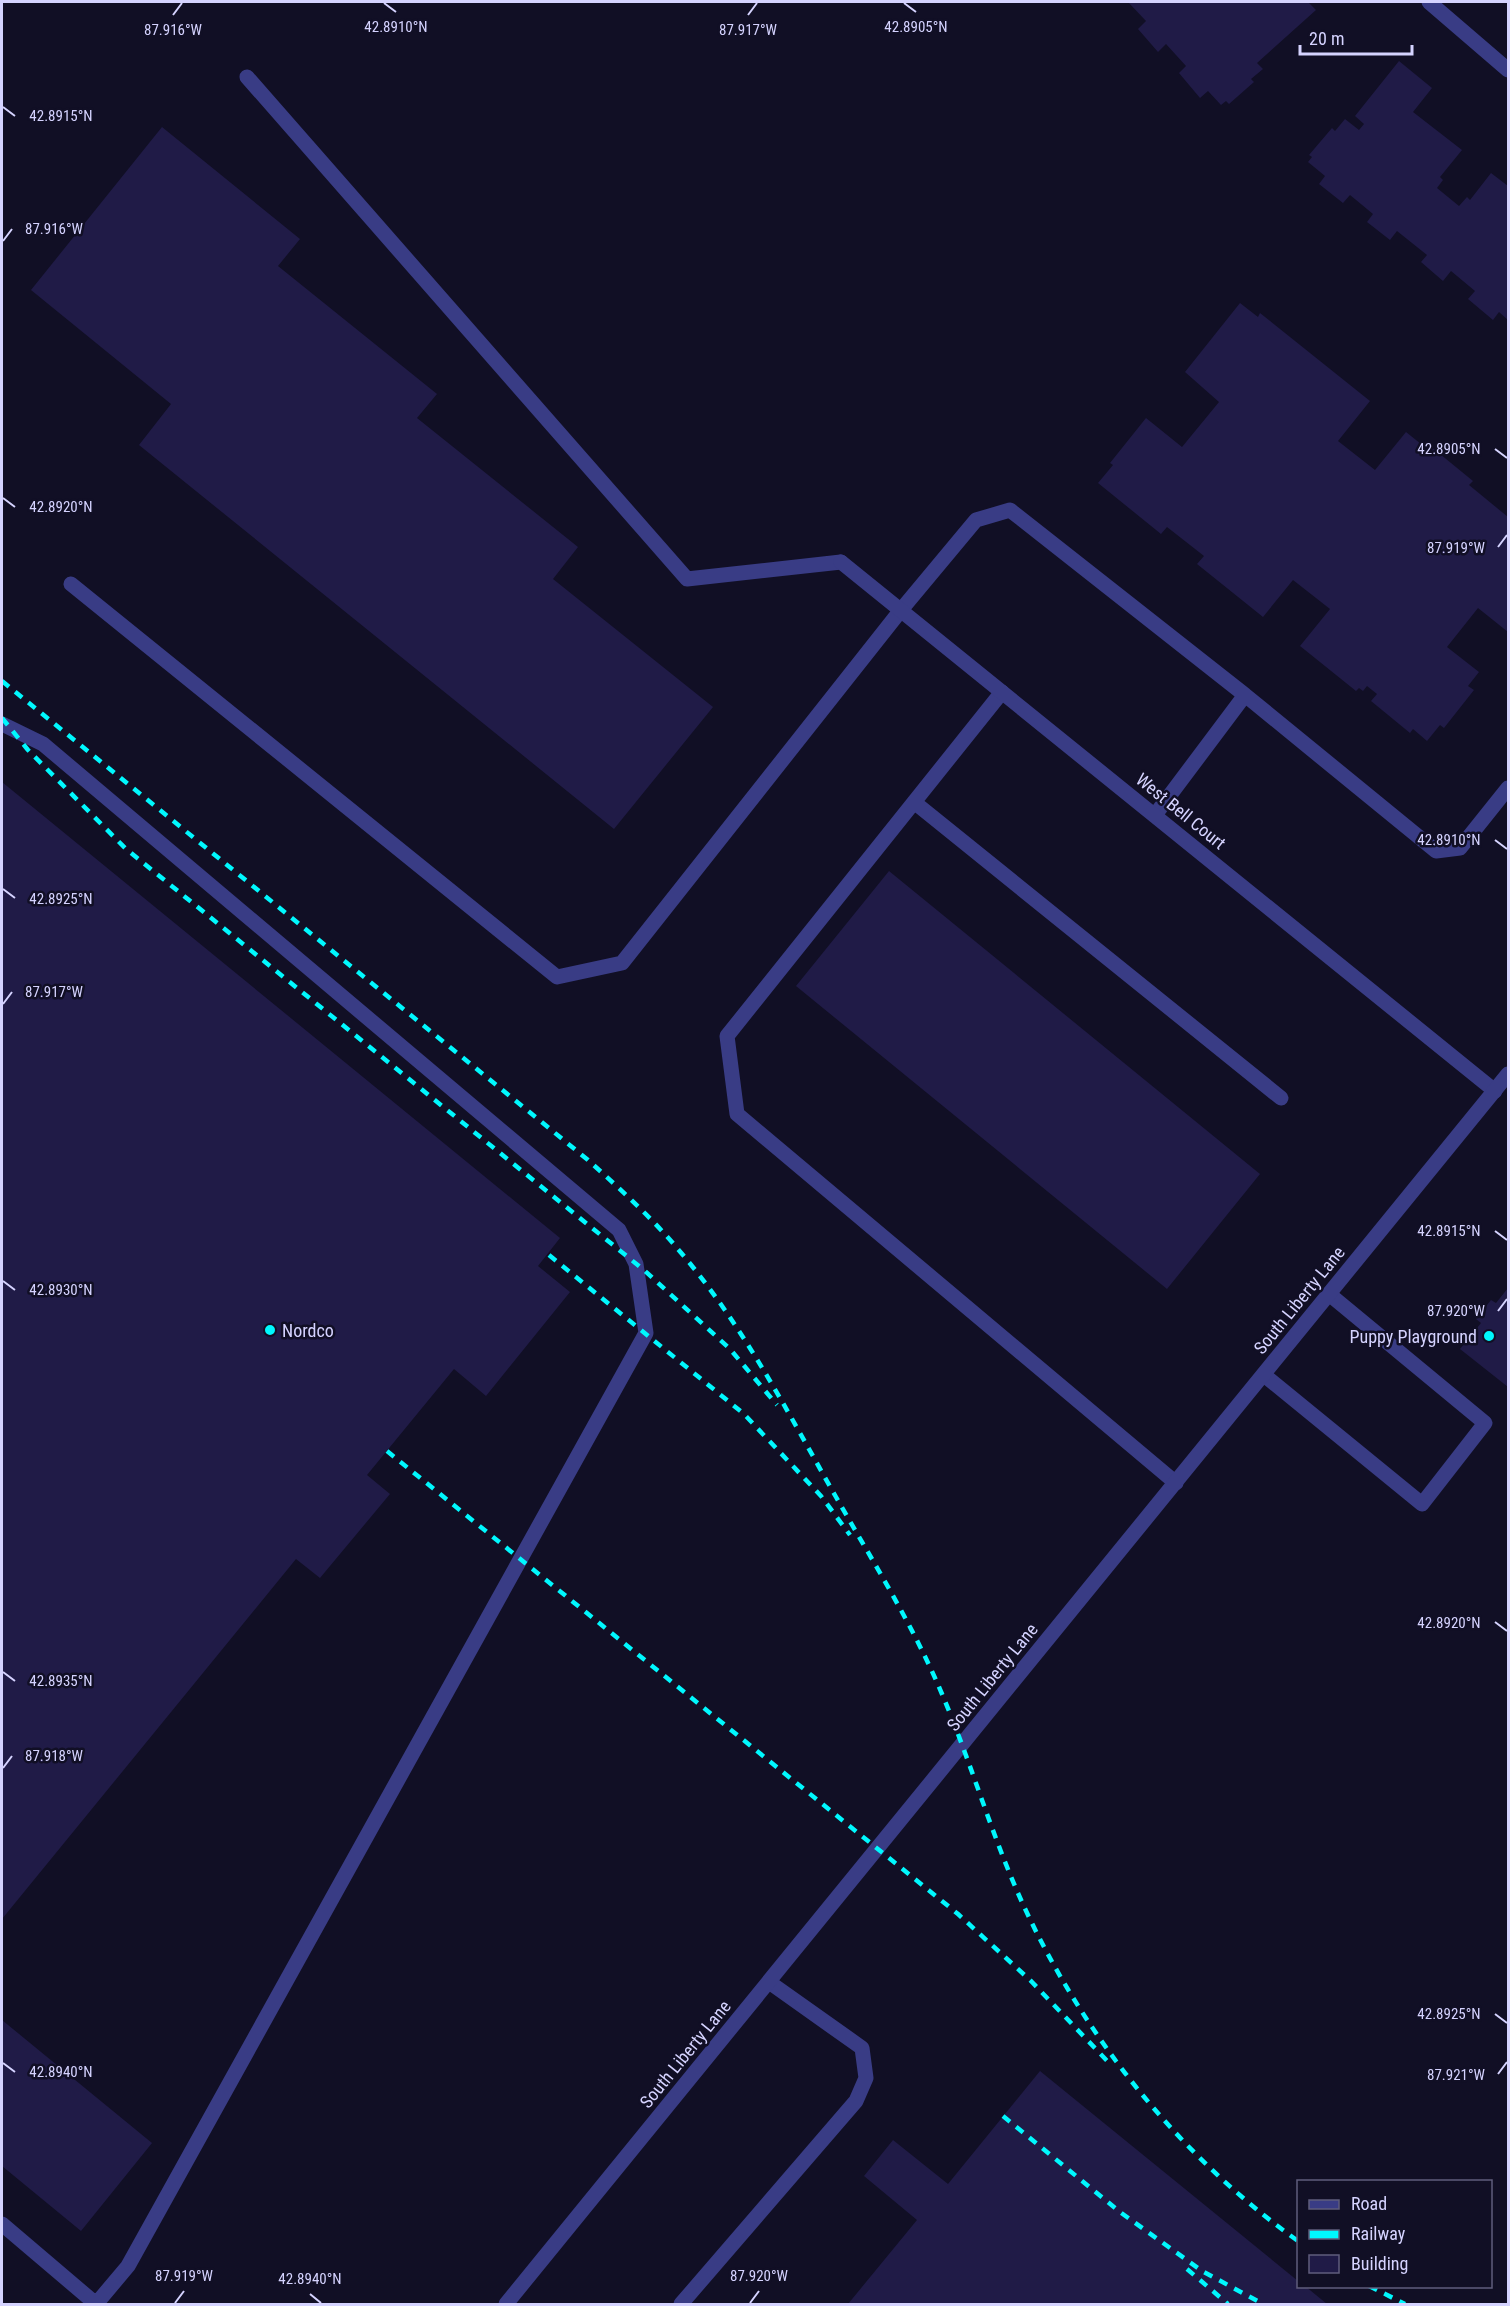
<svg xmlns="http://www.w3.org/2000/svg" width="1510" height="2306" viewBox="0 0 1510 2306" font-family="'Roboto Condensed',sans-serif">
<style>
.building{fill:#201b47}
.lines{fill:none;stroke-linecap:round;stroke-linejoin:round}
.service{stroke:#393c85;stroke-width:15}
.minor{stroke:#393c85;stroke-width:15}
.tertiary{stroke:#393c85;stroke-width:15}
.rail{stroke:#00f8fe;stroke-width:4.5;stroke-dasharray:9 8;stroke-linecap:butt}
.ticks{fill:none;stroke:#d5d3ff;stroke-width:2}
.poi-dot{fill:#00f8fe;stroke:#110f25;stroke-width:2}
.labels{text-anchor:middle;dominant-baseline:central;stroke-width:5;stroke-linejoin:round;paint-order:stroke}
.street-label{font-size:18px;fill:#d5d3ff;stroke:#110f25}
.poi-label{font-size:18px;fill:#d5d3ff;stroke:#110f25;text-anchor:start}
.ticks-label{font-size:15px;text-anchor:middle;fill:#d5d3ff;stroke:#110f25;stroke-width:5;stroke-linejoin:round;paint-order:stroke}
</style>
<rect width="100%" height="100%" fill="#110f25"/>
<path class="building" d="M1128,2H1308L1316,10L1257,63L1263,69L1251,79L1254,82L1229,104L1226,101L1221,105L1208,91L1200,98L1179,73L1186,66L1166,44L1158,52L1138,29L1146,21Z
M1399,61L1432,88L1413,112L1462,150L1440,177L1443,180L1437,188L1459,206L1467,197L1470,200L1491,173L1508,186V320L1499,312L1493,320L1468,299L1475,291L1451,271L1443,281L1421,262L1427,255L1397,231L1390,240L1367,222L1373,214L1350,195L1343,203L1319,184L1325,176L1308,162L1312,157L1309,155L1332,128L1335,131L1345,119L1359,130L1364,124L1355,116Z
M162,127L300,239L278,266L437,394L417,418L578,547L553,579L713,707L614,829L139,445L171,404L31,290Z
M1240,303L1258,317L1260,313L1370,401L1338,441L1375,470L1406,432L1426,448L1429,445L1473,481L1469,485L1508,517V632L1478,608L1447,647L1479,672L1468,686L1474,690L1444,728L1440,725L1427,741L1413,729L1410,733L1371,701L1377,694L1367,686L1363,691L1359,688L1356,691L1300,646L1330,609L1293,580L1263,617L1197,564L1204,556L1167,527L1161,534L1098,483L1113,465L1110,463L1146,418L1182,447L1219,402L1185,372Z
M2,782L560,1238L538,1266L570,1292L486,1396L454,1369L367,1475L390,1494L320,1578L296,1559L2,1919Z
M889,871L1260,1174L1167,1289L796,986Z
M1508,1288V1387L1460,1349L1481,1323L1476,1319L1491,1300L1496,1303Z
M2,2020L152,2143L81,2231L2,2166Z
M1040,2071L1298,2281V2286H1305L1327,2304H848L917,2220L864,2176L893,2140L948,2184Z"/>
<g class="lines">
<path class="service" d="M247,77L687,579L841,562
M71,584L557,977L622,963L901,610L976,520L1010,510L1245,695
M1002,692L727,1036L737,1114L1176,1483
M2,724L43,744L619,1230L636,1264L646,1333L128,2266L96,2304
M914,802L1281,1098
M1155,815L1245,695L1436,851L1460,848L1508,788
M1264,1375L1422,1504L1485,1423L1329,1294
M2,2224L96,2304
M681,2304L856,2101L866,2078L862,2048L769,1982"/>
<path class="minor" d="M1429,2L1508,70
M841,562L1495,1091"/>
<path class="tertiary" d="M506,2304L1508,1074"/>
<path class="rail" d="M2,681L588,1160C619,1188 650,1216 677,1248C742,1323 787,1411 836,1497C873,1562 913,1625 942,1694C973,1767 994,1844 1028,1915C1089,2043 1183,2159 1298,2241
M2,718L28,750L125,848L645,1271L730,1349L777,1405
M549,1255L744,1414L821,1496L850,1535
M387,1451L958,1914L1031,1981L1112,2066
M1003,2116L1120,2212L1202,2271L1263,2304
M1187,2269L1228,2304
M1369,2286L1405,2304"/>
</g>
<path class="ticks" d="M384,3L396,12M904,3L916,12M173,15L182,3M748,15L757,3M3,107L15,116M3,241L12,229M1495,449L1507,458M3,498L15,507M1498,547L1507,535M1495,840L1507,849M3,889L15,898M3,1004L12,992M1495,1231L1507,1240M3,1281L15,1290M1498,1311L1507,1299M1495,1622L1507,1631M3,1672L15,1681M3,1768L12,1756M1495,2014L1507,2023M3,2063L15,2072M1498,2074L1507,2062M310,2294L321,2303M175,2303L184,2291M750,2303L759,2291"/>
<g class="poi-dot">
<circle cx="270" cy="1330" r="6"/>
<circle cx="1489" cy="1336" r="6"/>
</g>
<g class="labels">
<g class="street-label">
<text transform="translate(1181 811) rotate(39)">West Bell Court</text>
<text transform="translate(1299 1300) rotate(-51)">South Liberty Lane</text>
<text transform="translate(992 1677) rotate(-51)">South Liberty Lane</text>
<text transform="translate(685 2054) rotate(-51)">South Liberty Lane</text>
</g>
<g class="poi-label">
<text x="282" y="1330">Nordco</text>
<text x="1477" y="1336" text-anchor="end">Puppy Playground</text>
</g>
</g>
<g class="ticks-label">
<text x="396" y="32">42.8910°N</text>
<text x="916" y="32">42.8905°N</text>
<text x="173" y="35">87.916°W</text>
<text x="748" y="35">87.917°W</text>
<text x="61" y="121">42.8915°N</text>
<text x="54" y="234">87.916°W</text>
<text x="1449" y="454">42.8905°N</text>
<text x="61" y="512">42.8920°N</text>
<text x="1456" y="553">87.919°W</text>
<text x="1449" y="845">42.8910°N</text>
<text x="61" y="904">42.8925°N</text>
<text x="54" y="997">87.917°W</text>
<text x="1449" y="1236">42.8915°N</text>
<text x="61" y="1295">42.8930°N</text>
<text x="1456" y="1316">87.920°W</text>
<text x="1449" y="1628">42.8920°N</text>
<text x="61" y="1686">42.8935°N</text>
<text x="54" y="1761">87.918°W</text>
<text x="1449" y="2019">42.8925°N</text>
<text x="61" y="2077">42.8940°N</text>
<text x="1456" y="2080">87.921°W</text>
<text x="184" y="2281">87.919°W</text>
<text x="759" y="2281">87.920°W</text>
<text x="310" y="2284">42.8940°N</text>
</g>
<rect width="1510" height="2306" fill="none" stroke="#d5d3ff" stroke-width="6"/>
<rect x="1297" y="2180" width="195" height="108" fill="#110f25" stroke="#5f5d7c" stroke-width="1.5"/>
<rect x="1309" y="2200" width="30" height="9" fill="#393c85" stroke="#5f5d7c" stroke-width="1.5"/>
<text x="1351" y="2210" font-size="18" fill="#d5d3ff">Road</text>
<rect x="1309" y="2230" width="30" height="9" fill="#00f8fe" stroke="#5f5d7c" stroke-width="1.5"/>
<text x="1351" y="2240" font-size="18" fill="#d5d3ff">Railway</text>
<rect x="1309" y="2255" width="30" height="18" fill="#201b47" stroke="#5f5d7c" stroke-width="1.5"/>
<text x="1351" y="2270" font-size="18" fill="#d5d3ff">Building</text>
<path d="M1300 45v9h112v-9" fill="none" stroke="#d5d3ff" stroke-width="3"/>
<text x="1309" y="45" font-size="18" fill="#d5d3ff" stroke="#110f25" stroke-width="4.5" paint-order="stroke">20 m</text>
</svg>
